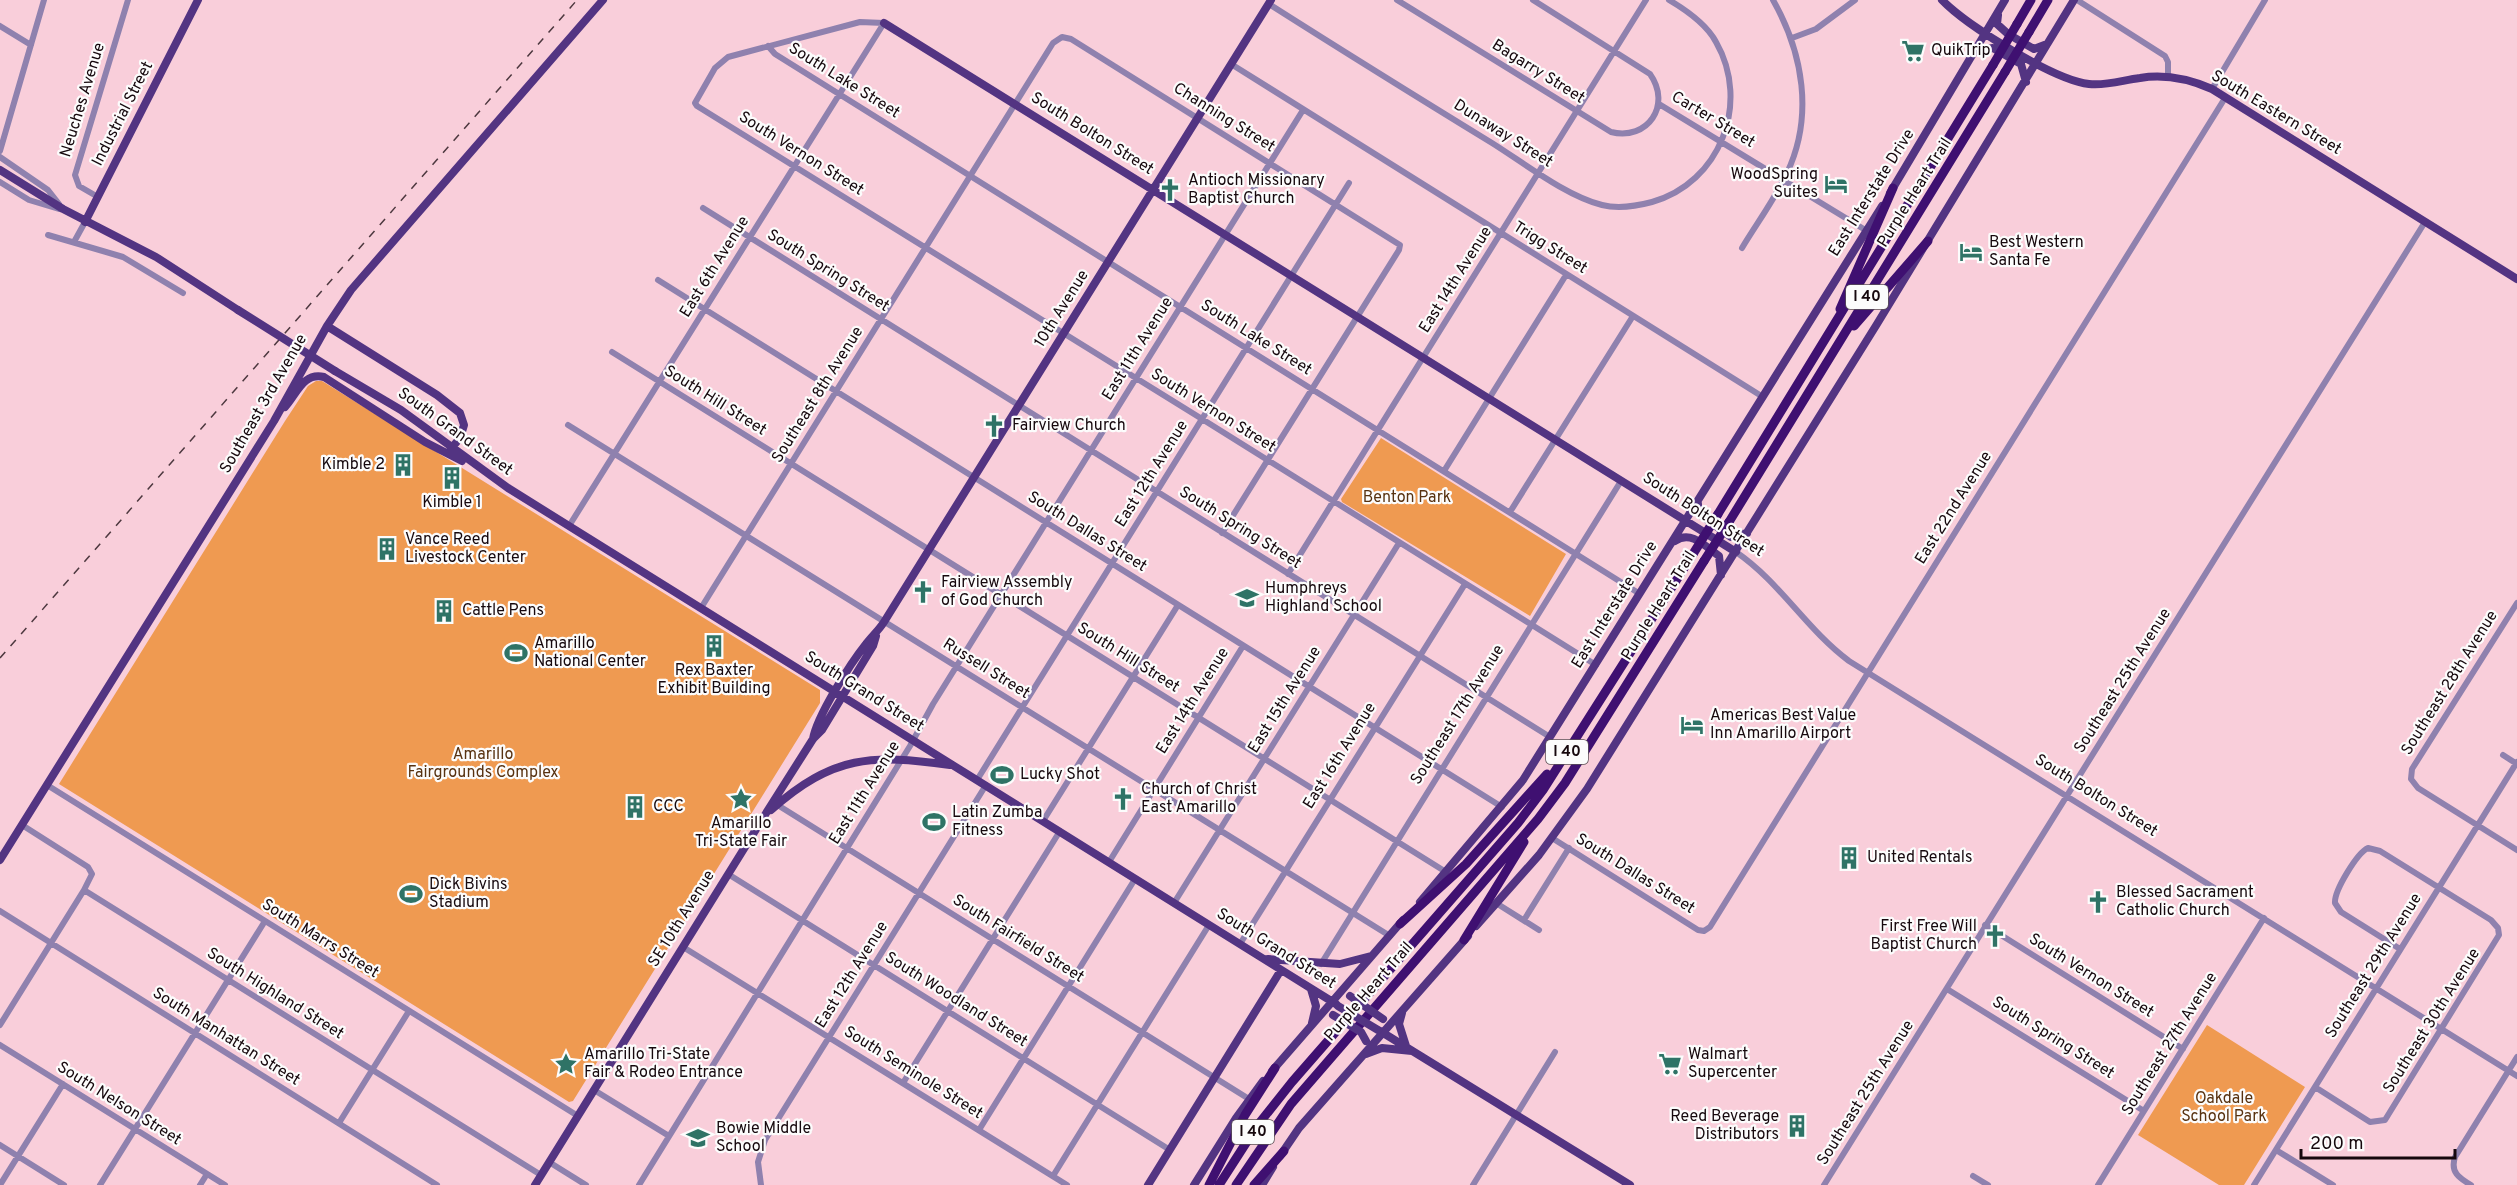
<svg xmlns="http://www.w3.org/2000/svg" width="2517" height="1185" viewBox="0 0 2517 1185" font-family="Overpass,sans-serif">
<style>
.green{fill:#ef9a51}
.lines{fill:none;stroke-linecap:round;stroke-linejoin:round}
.minor{stroke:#8f81ae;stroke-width:6}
.major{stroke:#533482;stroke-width:8}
.highway{stroke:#3f1071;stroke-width:9}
.rail{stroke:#4d383f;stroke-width:1.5;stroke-dasharray:8 8;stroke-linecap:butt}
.major-bridge{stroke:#533482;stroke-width:8}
.highway-bridge{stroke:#3f1071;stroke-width:9}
.labels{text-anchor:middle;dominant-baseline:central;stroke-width:4.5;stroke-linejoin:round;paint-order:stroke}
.shield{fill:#fcfcfc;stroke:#5b5155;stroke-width:1.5}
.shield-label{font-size:15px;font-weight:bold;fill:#16080d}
.poi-label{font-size:16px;fill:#16080d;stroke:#fcfcfc;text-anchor:start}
.street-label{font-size:16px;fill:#16080d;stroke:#fcfcfc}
.park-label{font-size:16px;fill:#583210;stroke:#fcfcfc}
</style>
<rect width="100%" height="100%" fill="#f9ceda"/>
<path class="green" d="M316,381H322L820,690V703L573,1101L569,1102L59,784L285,421L308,386Z
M1381,438L1566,554L1530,616L1342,502L1341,499Z
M2207,1025L2305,1087L2244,1185H2219L2138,1135Z"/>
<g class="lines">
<path class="minor" d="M1397,0L1611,132C1648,141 1672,105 1650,74L1533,0
M2077,0L2165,56L2168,62V77
M1269,4C1343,51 1417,97 1492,143C1524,163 1566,196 1602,205C1618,209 1637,206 1652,202C1720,183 1751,103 1716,42C1707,25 1686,10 1669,0
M0,26L31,45
M1792,38L1816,29L1855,0
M768,46L775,54L1640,594
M1231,64L1763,397
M2212,89L2265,0
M1659,104L1867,231
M0,151L44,0
M0,157L48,190L59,204
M0,182L29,200L59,209
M98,197L79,186L75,175L128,0
M703,208L1550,737
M48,235L123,257L183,293
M74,242L85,222
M1742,248C1757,223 1775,199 1787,173C1814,116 1803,53 1773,0
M658,280L1502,807
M612,352L1446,872
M568,425L1390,936
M1444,471L1566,275
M1510,512L1633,316
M569,526C674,358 780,191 884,23L860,22L728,57L715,68L695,103L697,106C997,291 1297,478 1596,665
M1736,552C1780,582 1806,629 1849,661L2517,1076
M1288,574L1646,0
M2517,603L2412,769L2411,779L2418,788L2517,850
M701,608L1053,43L1062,37L1071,39L1400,245L1399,250L1222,533
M2503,755L2517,764
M977,780L1349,183
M47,785L578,1116
M776,804L1249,1099
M1043,821L1178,605
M22,825L88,867L92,874L84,890L541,1175
M1552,838L1698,930L1704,931L1710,927L2225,98
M1109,862L1243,646
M728,874L1170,1150
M1174,903L1399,543
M1496,903L1539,930
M0,911L437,1185
M1524,920L1569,848
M1985,925L2183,1049
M1240,944L1465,584
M683,947L1067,1185
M1321,964L1621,481
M1947,989L2144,1111
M0,1025L84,890
M0,1045L225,1185
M903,1083L1060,831
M2315,1087L2370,1122L2385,1120L2499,935L2498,928L2491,920L2380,851L2368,848C2357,853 2334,891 2335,903L2341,912L2400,949
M594,1090L669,1136
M339,1123L409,1011
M979,1130L1135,879
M0,1145L64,1185
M2276,1150L2333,1185
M549,1162L586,1185
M1053,1176L1209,925
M1973,1176L1988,1185
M0,1185L63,1084
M100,1185L265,921
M200,1185L207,1174
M639,1185L910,746L933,704L1303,110
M761,1185L758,1162L765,1140L986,785
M1473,1185L1555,1052
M1824,1185L2425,222
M2098,1185L2264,918
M2254,1185L2517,762
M2471,1185C2459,1178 2450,1172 2455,1157L2517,1057"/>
<path class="major" d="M1942,0C1967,26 2054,80 2089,84C2107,86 2123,80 2140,78C2164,74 2189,79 2212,89L2517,279
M1998,15L1997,24L2008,34L2034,49L2047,44
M884,23L1736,552
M1975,51L1993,48L2021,64L2026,82
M0,170L63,209L156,257L238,310
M1890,193L2005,0
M85,222L198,0
M327,326L437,395L460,413L464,425L460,438L449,451
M335,371L401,410L508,488L1336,1004
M285,407C297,394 303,372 324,377L425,442L462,461
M1698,504V513L1731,537L1747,533
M1675,541C1691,530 1705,546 1719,556L1721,575
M813,739C817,716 850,664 866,644C872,636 879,630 884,622L1271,0
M771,810C833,755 872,754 950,765
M0,860L274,421L327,326L351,290L603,0
M1420,902L1523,780L1882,206
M1476,926L1539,855L1587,789L1877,324L2074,0
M1268,959L1340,964L1371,956
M1311,989L1316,1006L1312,1023
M1402,1013L1399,1024L1406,1046
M1380,1031L1630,1185
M1366,1054L1382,1048L1412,1051
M1272,1071L1403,920
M1280,1156L1299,1128L1468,936
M535,1185L773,802L813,739L822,730L873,646L876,636
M1148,1185L1281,970
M1194,1185L1236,1118L1263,1081
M1262,1185L1273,1167"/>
<path class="highway" d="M2017,24L2031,0
M2029,32L2048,0
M1840,309L1893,188
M1854,326L1928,241
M1718,514L1993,65
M1729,522L2005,72
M1400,924L1466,864L1547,774
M1464,940L1524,842
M1209,1185L1245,1115L1275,1068
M1219,1185L1257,1126L1292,1082L1518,823L1543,790L1693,554
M1236,1185L1291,1104L1538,819L1565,783L1704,561
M1254,1185L1284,1151"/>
<path class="rail" d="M0,658L577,0"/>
<path class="major-bridge" d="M238,310L335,371
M1350,996L1383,1019
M1338,1006L1378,1030
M1333,1015L1361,1032L1366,1041"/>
<path class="highway-bridge" d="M1993,65L2017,24
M2005,72L2029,32
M1693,554L1718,514
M1704,561L1729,522"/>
</g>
<defs>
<g id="supermarket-bare" transform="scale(1.8)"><path d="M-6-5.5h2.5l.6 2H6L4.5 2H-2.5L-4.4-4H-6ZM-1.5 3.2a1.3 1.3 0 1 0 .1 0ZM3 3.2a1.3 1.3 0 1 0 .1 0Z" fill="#2f7366" stroke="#fcfcfc" stroke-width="2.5" paint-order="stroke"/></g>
<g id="hotel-bare" transform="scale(1.8)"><path d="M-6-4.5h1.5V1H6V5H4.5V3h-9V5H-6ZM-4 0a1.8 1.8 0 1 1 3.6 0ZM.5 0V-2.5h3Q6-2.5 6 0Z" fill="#2f7366" stroke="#fcfcfc" stroke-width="2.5" paint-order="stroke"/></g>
<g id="church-bare" transform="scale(1.8)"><path d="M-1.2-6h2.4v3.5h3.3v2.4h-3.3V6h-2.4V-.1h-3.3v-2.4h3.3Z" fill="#2f7366" stroke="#fcfcfc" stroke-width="2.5" paint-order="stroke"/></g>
<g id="building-bare" transform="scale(1.8)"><path d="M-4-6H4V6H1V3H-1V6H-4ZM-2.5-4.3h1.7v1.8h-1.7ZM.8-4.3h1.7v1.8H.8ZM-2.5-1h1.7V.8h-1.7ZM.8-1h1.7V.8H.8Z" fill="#2f7366" stroke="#fcfcfc" stroke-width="2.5" paint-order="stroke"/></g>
<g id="school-bare" transform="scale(1.8)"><path d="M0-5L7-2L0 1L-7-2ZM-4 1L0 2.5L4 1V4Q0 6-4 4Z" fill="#2f7366" stroke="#fcfcfc" stroke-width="2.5" paint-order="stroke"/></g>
<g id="stadium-bare" transform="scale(1.8)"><path d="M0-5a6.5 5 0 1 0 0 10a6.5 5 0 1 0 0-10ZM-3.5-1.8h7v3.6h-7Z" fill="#2f7366" stroke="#fcfcfc" stroke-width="2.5" paint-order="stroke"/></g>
<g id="sight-bare" transform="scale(1.8)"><path d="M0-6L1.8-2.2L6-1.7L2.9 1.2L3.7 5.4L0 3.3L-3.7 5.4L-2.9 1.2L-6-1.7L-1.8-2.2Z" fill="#2f7366" stroke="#fcfcfc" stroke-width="2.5" paint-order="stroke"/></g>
</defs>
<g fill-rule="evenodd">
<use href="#supermarket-bare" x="1913" y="51"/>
<use href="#hotel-bare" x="1836" y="184"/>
<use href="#church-bare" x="1170" y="190"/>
<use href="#hotel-bare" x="1971" y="252"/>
<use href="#church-bare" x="994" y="426"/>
<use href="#building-bare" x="403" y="465"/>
<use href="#building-bare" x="452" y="478"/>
<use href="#building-bare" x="387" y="549"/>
<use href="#church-bare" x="923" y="592"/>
<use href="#school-bare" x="1247" y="598"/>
<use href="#building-bare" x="444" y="611"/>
<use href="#building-bare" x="714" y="646"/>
<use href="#stadium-bare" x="516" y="653"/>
<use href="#hotel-bare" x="1692" y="725"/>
<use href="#stadium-bare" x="1002" y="775"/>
<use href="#sight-bare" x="741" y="799"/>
<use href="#church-bare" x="1123" y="799"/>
<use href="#building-bare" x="635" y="807"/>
<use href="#stadium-bare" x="934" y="822"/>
<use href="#building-bare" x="1849" y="858"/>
<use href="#stadium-bare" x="411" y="894"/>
<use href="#church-bare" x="2098" y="902"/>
<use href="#church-bare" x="1995" y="936"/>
<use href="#sight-bare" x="566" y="1064"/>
<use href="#supermarket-bare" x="1670" y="1064"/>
<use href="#building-bare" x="1797" y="1126"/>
<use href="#school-bare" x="698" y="1138"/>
</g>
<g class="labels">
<g class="shield">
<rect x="1846" y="285" width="42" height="24" rx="4.5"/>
<rect x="1546" y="740" width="42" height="24" rx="4.5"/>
<rect x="1232" y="1120" width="42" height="24" rx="4.5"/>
</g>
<g class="shield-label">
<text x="1867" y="297">I 40</text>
<text x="1567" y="752">I 40</text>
<text x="1253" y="1132">I 40</text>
</g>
<g class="poi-label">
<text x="1931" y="51">QuikTrip</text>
<text x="1818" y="175" text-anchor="end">WoodSpring<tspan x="1818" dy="18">Suites</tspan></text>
<text x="1188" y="181">Antioch Missionary<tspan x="1188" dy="18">Baptist Church</tspan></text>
<text x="1989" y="243">Best Western<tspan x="1989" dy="18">Santa Fe</tspan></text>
<text x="1012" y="426">Fairview Church</text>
<text x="385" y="465" text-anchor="end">Kimble 2</text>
<text x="452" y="503" text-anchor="middle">Kimble 1</text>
<text x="405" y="540">Vance Reed<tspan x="405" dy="18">Livestock Center</tspan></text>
<text x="941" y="583">Fairview Assembly<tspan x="941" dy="18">of God Church</tspan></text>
<text x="1265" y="589">Humphreys<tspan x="1265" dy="18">Highland School</tspan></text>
<text x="462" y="611">Cattle Pens</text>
<text x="534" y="644">Amarillo<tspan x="534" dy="18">National Center</tspan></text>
<text x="714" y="671" text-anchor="middle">Rex Baxter<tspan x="714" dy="18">Exhibit Building</tspan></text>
<text x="1710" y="716">Americas Best Value<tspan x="1710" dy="18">Inn Amarillo Airport</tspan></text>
<text x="1020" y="775">Lucky Shot</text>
<text x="1141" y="790">Church of Christ<tspan x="1141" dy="18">East Amarillo</tspan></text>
<text x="653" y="807">CCC</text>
<text x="952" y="813">Latin Zumba<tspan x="952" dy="18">Fitness</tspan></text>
<text x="741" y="824" text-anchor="middle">Amarillo<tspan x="741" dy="18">Tri-State Fair</tspan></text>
<text x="1867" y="858">United Rentals</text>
<text x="429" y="885">Dick Bivins<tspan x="429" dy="18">Stadium</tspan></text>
<text x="2116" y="893">Blessed Sacrament<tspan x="2116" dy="18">Catholic Church</tspan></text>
<text x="1977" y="927" text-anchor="end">First Free Will<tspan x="1977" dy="18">Baptist Church</tspan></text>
<text x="584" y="1055">Amarillo Tri-State<tspan x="584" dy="18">Fair &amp; Rodeo Entrance</tspan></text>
<text x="1688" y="1055">Walmart<tspan x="1688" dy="18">Supercenter</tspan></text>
<text x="1779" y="1117" text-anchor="end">Reed Beverage<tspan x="1779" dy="18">Distributors</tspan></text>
<text x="716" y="1129">Bowie Middle<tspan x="716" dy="18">School</tspan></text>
</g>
<g class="street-label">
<text transform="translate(1538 72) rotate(32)">Bagarry Street</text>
<text transform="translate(844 81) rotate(32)">South Lake Street</text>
<text transform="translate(83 100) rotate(-73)">Neuches Avenue</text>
<text transform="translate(2276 113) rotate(31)">South Eastern Street</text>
<text transform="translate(123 114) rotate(-63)">Industrial Street</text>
<text transform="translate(1224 118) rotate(32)">Channing Street</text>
<text transform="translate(1713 120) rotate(31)">Carter Street</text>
<text transform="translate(1092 134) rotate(32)">South Bolton Street</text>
<text transform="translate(1503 134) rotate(32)">Dunaway Street</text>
<text transform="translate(801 154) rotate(32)">South Vernon Street</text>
<text transform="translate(1872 193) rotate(-58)">East Interstate Drive</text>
<text transform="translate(1915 193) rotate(-58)">Purple Heart Trail</text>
<text transform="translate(1550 248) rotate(32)">Trigg Street</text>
<text transform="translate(715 267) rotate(-58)">East 6th Avenue</text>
<text transform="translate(828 271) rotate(32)">South Spring Street</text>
<text transform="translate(1456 280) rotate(-58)">East 14th Avenue</text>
<text transform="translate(1062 309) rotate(-58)">10th Avenue</text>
<text transform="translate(1256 338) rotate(32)">South Lake Street</text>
<text transform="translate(1138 349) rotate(-58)">East 11th Avenue</text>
<text transform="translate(818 395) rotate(-58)">Southeast 8th Avenue</text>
<text transform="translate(715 401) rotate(32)">South Hill Street</text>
<text transform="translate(264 404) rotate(-60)">Southeast 3rd Avenue</text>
<text transform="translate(1213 411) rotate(32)">South Vernon Street</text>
<text transform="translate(455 432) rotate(36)">South Grand Street</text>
<text transform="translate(1152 474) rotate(-58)">East 12th Avenue</text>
<text transform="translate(1954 508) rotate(-58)">East 22nd Avenue</text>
<text transform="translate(1703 515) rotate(33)">South Bolton Street</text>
<text transform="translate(1240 528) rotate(32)">South Spring Street</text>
<text transform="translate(1087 532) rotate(32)">South Dallas Street</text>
<text transform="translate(1615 605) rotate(-58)">East Interstate Drive</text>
<text transform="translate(1659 606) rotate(-58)">Purple Heart Trail</text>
<text transform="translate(1128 658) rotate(32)">South Hill Street</text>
<text transform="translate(986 669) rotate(32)">Russell Street</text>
<text transform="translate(2123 681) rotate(-58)">Southeast 25th Avenue</text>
<text transform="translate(2450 683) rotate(-58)">Southeast 28th Avenue</text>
<text transform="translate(864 692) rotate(32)">South Grand Street</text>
<text transform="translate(1285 700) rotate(-58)">East 15th Avenue</text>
<text transform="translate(1193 701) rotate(-58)">East 14th Avenue</text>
<text transform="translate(1458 715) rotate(-58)">Southeast 17th Avenue</text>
<text transform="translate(1340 756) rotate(-58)">East 16th Avenue</text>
<text transform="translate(865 793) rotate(-58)">East 11th Avenue</text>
<text transform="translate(2096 796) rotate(32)">South Bolton Street</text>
<text transform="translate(1635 874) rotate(32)">South Dallas Street</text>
<text transform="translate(682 919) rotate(-58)">SE 10th Avenue</text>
<text transform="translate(320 939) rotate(32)">South Marrs Street</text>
<text transform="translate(1018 939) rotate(32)">South Fairfield Street</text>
<text transform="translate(1276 949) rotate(32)">South Grand Street</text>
<text transform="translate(2374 966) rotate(-58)">Southeast 29th Avenue</text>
<text transform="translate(852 975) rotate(-58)">East 12th Avenue</text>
<text transform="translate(2091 976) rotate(32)">South Vernon Street</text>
<text transform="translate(1369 992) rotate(-49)">Purple Heart Trail</text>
<text transform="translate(275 994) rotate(32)">South Highland Street</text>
<text transform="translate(956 1000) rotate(32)">South Woodland Street</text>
<text transform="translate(2432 1021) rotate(-58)">Southeast 30th Avenue</text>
<text transform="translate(226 1037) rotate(32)">South Manhattan Street</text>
<text transform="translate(2053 1038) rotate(32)">South Spring Street</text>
<text transform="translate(2170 1044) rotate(-58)">Southeast 27th Avenue</text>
<text transform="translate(913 1073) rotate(32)">South Seminole Street</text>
<text transform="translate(1866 1093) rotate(-58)">Southeast 25th Avenue</text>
<text transform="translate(119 1104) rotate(32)">South Nelson Street</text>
</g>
<g class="park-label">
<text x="1407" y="498">Benton Park</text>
<text x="483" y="755">Amarillo<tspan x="483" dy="18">Fairgrounds Complex</tspan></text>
<text x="2224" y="1099">Oakdale<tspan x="2224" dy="18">School Park</tspan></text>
</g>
</g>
<path d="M2301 1149v9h154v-9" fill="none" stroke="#16080d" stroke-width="3"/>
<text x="2310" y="1149" font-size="18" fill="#16080d" stroke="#fcfcfc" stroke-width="4.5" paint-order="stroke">200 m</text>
</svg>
